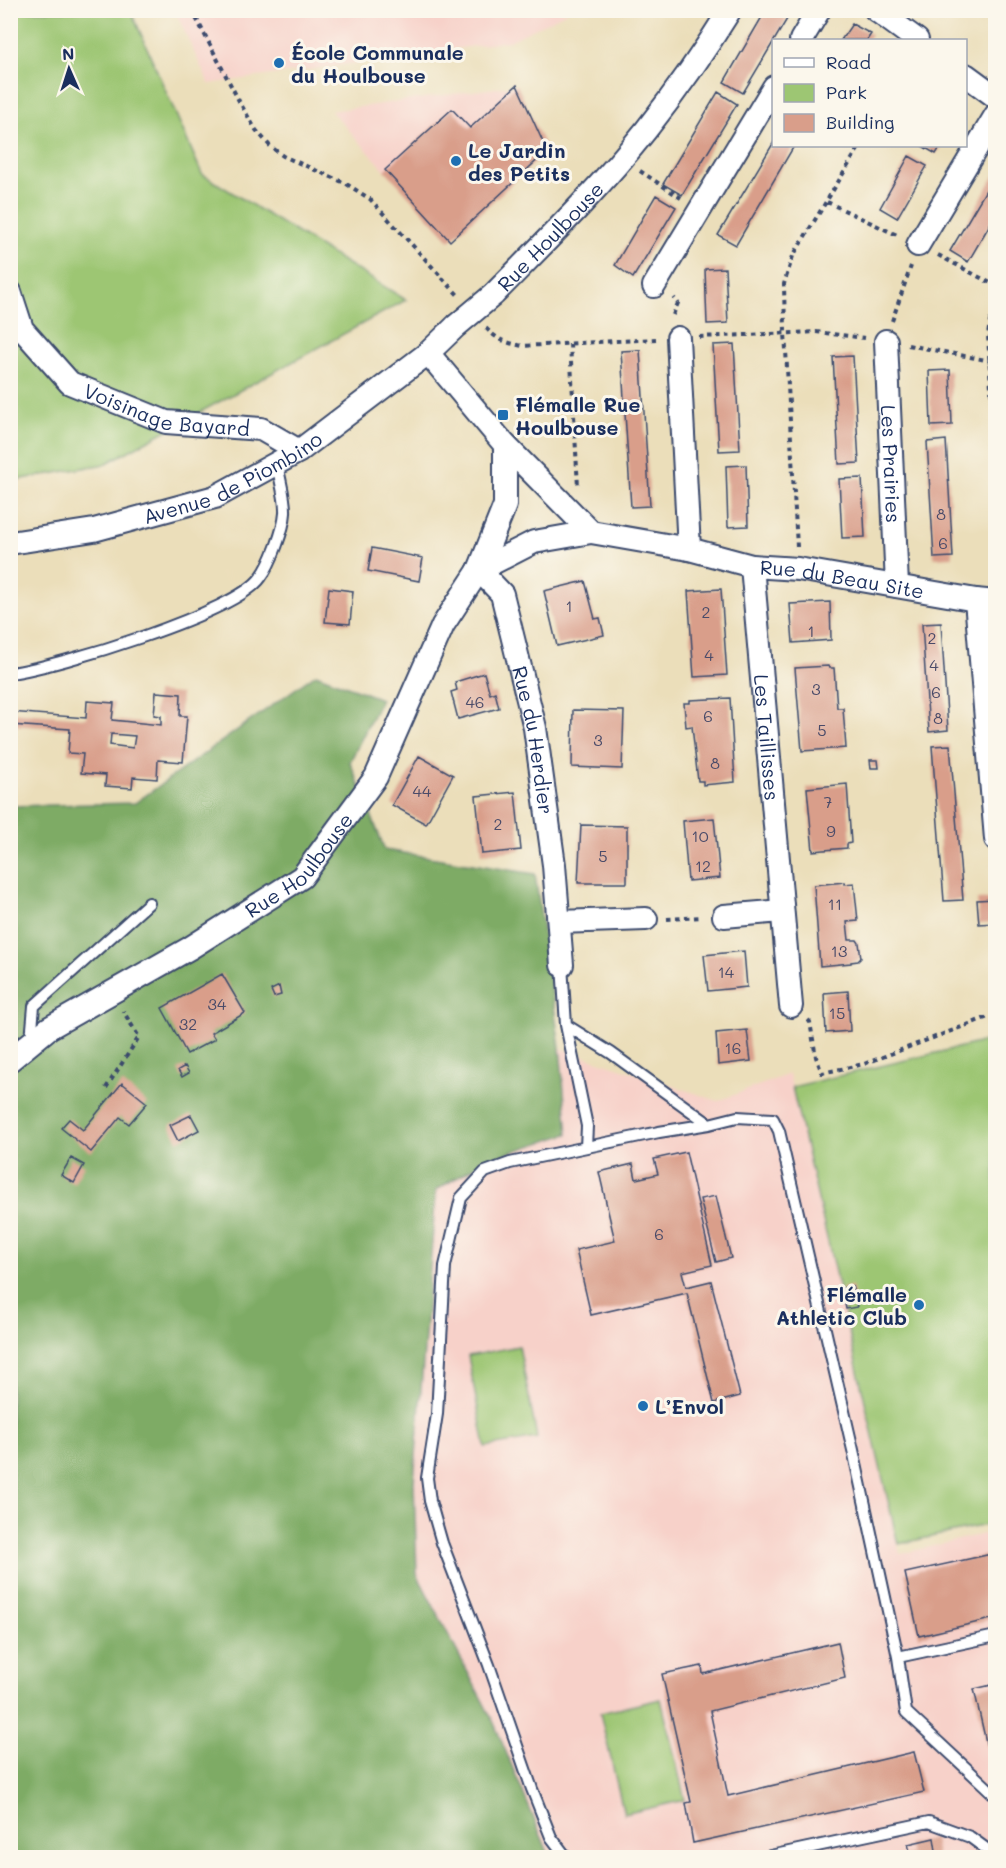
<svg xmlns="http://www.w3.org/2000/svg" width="1006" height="1868" viewBox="0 0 1006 1868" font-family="Mali,sans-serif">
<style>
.built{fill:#f7d1c9}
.green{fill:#9dc673;stroke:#5c7a68;stroke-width:1.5}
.forest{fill:#7eab65;stroke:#4c6d62;stroke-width:1.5}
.building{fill:#d99e8a;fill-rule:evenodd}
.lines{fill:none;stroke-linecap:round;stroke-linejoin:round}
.service-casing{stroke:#3a496c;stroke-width:14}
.minor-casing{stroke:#3a496c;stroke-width:26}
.path{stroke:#3a496c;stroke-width:4;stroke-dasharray:4.5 4.5;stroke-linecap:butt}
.service{stroke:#fff;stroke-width:10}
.minor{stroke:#fff;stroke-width:22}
.minor-bridge-casing{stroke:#3a496c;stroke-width:26;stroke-linecap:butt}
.minor-bridge{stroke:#fff;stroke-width:22}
.poi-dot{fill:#1f6fb2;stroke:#fbf7ec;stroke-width:2}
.labels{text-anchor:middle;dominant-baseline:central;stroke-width:6;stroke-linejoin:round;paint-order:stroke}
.number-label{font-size:16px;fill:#4a4b69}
.poi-label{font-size:20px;font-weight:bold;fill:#1b2f5e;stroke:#fbf7ec;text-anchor:start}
.street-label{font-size:20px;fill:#1b2f5e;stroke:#fbf7ec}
</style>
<rect width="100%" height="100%" fill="#fbf7ec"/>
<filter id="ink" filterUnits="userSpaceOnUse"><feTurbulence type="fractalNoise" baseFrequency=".0167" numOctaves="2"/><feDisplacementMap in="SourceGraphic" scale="12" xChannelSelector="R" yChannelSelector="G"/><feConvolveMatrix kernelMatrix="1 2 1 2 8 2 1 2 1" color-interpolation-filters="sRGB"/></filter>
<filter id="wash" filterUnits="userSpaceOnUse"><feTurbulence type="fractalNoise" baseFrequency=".008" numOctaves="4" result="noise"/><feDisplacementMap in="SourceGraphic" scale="24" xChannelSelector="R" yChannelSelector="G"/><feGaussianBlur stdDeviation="1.35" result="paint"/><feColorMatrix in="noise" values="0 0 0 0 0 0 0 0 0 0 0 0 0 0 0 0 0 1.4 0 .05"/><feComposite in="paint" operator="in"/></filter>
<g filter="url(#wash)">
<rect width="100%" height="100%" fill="#ebdeba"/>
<path class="built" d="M175,11H569L510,41L209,84Z
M517,85L547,151L450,241L331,111Z
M560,1048L718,1101L789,1074L850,1330L900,1554L995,1531V1857H550L494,1723L417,1574L414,1483L436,1190L486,1160L568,1134Z"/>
<path class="green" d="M11,11H131L202,174L406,300L105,464L11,481Z
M995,1039V1523L898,1544L792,1087Z
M519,1346L537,1438L485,1447L468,1356Z
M661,1699L685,1800L624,1814L600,1713Z"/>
<path class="forest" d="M316,674L381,699L350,762L385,850L535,874L560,1048L568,1134L486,1160L436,1190L414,1483L417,1574L494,1723L550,1857H11L10,806L135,803Z"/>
<g id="blocks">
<path class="building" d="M766,10H771L787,19L743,93L724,82Z
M977,10H996V18L977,11Z
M852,24L871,34L867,40H841Z
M517,85L547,151L450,241L385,170L452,109L470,128Z
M718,92L737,104L682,195L663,184Z
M774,142V146H794L736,245L718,235Z
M922,146H941L936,154Z
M909,156L927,166L897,218L880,208Z
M996,173V214L968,262L950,251Z
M656,195L676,207L633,278L615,265Z
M725,268L728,323L707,324L705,269Z
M734,344L740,450L719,451L713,345Z
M640,350L650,506L631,507L621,351Z
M853,356L859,463L839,464L833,357Z
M950,370L952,425L931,426L929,371Z
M946,440L953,557L934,558L927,442Z
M746,465L748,526L728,527L726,466Z
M862,478L865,537L842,538L839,479Z
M372,548L423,558L419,581L368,571Z
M585,581L595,619L600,618L604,635L557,646L544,591Z
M329,588L353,591L350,624L325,622Z
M721,589L727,675L694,677L688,591Z
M830,602L831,640L793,643L790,604Z
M941,623L948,730L929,732L922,624Z
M828,666L829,668H834L837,708H843L846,748L802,751L795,668Z
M484,673L490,694L495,692L499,708L458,719L451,692L457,690L455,682Z
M156,692L181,694L180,716H187L183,762L158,760L157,779L133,777L132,788L105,786L106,775L81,773L83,754L68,753L70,729L10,725V712L86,718L87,701L114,703L112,720L161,725V716L154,715ZM111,734L135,736L133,748L110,745Z
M730,698L735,782L703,785V781H698L692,726L686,727L684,703H690V700Z
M573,710L624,711L622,769L572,767Z
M950,745L963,900L944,901L932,746Z
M419,756L453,775L426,824L392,805Z
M870,760H878L879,768H871Z
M847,784L851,843L847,844V848L813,851L807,788Z
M515,792L521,850L482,854L476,796Z
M714,818L720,878L688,881L683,821Z
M581,825L627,826V883H578Z
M845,882V884L854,883L858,921L847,922L849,940H857L859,943L861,958L858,961L851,962V963L820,966L814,885Z
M996,899V923L979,924L977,900Z
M744,951L747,987L708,991L704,955Z
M222,974L245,1013L211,1033L215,1039L187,1054L162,1008Z
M279,986L281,995L274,997L271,990Z
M848,991L850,1031L826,1033L824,993Z
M747,1030L751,1061L718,1065L716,1033Z
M185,1066L189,1073L182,1077L178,1070Z
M122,1083L147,1103L129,1124L120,1117L91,1152L61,1128L69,1119L83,1130Z
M191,1115L199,1130L178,1141L170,1125Z
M686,1152L712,1265L682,1272L686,1287L711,1281L740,1396L714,1403L687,1293L591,1315L576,1250L615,1241L599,1172L633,1164L636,1179L658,1174L654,1159Z
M71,1158L84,1165L74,1183L61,1175Z
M716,1196L731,1258L716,1262L700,1199Z
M852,1286L857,1307L846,1309L842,1288Z
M996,1553V1618L919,1636L905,1573Z
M838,1642L845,1678L710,1711L728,1796L914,1752L924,1792L693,1843L686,1803L691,1802L662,1674L702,1666L703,1674Z
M996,1684V1749L988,1751L974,1689Z
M934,1838L937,1857H904L911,1855L908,1844Z
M858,1852L859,1857H839Z"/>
</g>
</g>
<g filter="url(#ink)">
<use href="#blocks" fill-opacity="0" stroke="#3a496c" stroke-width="1.5"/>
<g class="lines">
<g class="service-casing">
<path id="service" d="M10,673C57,667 237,613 261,577C271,564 284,529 285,513C286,499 279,477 277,463
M562,965L566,1025L611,1053L709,1124L737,1117L773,1119L779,1131L853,1450L898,1657L906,1712L996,1796
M566,1025L587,1126L586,1147
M31,1040L34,1006L149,903
M898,1657L996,1636
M567,1858L551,1837L532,1789L489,1665L442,1543L430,1501L427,1478L437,1414L445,1266L461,1198L485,1172L510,1163L659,1132L709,1124
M761,1858L929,1822L970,1837L996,1856"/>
</g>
<g class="minor-casing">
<g id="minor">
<path d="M876,10L917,40"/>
<path d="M801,40L819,10"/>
<path d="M966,75L996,97"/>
<path d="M918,245L996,115"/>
<path d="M654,286L774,87"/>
<path id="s1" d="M10,292L22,329L70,383L166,422L261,429L299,451"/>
<path id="s2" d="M493,295C545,242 599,189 646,130C676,92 704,52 730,10"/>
<path d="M678,338L689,549"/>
<path id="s3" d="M886,341L897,586"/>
<path id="s4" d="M428,353L505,445L591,532L689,549L752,566L798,569L976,600L996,602"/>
<path id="s5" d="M10,543L94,530L215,497L299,451L428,353L456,326"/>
<path id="s6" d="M752,566L791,1006"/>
<path id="s7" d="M479,570L502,594L535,728L554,865L562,965"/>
<path d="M479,570L534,542L591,532"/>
<path d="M976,600L996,839"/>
<path d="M724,916L782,911"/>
<path d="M559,922L646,919"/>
<path id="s8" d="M10,1060L49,1028L190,948L302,877L376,777L443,625L479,570L505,505V445"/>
</g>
</g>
<path class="path" d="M192,10L239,101L256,130L270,146L283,156L345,183L370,199L458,295
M640,171L681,198
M827,202L899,236
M938,255L996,286
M996,302L990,321L988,335L996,478
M673,315L678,303L674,298
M892,321L911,266
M486,328C497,340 507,343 523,346L656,339
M699,337L816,332L865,338
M570,344L578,487
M908,345L996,362
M797,547L785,332L784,284L793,256L860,146
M667,919L702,917
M808,1020L810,1022L816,1057L822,1073L864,1064L996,1014
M106,1088L139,1037L123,1011"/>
<use href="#service" class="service"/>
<use href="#minor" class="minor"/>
<g class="minor-bridge-casing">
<path id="minor-bridge" d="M456,326L493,295"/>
</g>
<use href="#minor-bridge" class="minor-bridge"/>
</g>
</g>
<g class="poi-dot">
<circle cx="279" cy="63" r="6"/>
<circle cx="456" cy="161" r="6"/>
<rect x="497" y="409" width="12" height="12" rx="3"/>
<circle cx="919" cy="1305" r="6"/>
<circle cx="643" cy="1406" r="6"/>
</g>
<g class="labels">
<g class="number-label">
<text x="941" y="513">8</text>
<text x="943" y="542">6</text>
<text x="569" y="605">1</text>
<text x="706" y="611">2</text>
<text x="811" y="630">1</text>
<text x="932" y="637">2</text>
<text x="709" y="654">4</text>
<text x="934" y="664">4</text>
<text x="816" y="688">3</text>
<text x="936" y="691">6</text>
<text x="475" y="701">46</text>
<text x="708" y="715">6</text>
<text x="938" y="717">8</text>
<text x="822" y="729">5</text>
<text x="598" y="739">3</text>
<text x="715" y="762">8</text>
<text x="422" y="790">44</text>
<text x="828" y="801">7</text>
<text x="498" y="823">2</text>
<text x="831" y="830">9</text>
<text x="700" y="835">10</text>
<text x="603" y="855">5</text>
<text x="703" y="865">12</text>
<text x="835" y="903">11</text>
<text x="839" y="950">13</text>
<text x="726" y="971">14</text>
<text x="217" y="1003">34</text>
<text x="837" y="1012">15</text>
<text x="188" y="1023">32</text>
<text x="733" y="1047">16</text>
<text x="659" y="1233">6</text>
</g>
<g class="poi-label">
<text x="291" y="52">École Communale<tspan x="291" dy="23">du Houlbouse</tspan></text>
<text x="468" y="150">Le Jardin<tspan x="468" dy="23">des Petits</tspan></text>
<text x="515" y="404">Flémalle Rue<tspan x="515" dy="23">Houlbouse</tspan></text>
<text x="907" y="1294" text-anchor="end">Flémalle<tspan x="907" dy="23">Athletic Club</tspan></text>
<text x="655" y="1406">L’Envol</text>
</g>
<g class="street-label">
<text stroke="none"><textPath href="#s2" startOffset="82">Rue Houlbouse</textPath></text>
<text stroke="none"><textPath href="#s1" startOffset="213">Voisinage Bayard</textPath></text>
<text stroke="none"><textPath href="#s3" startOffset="123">Les Prairies</textPath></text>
<text stroke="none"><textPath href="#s5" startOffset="234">Avenue de Piombino</textPath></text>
<text stroke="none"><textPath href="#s4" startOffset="498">Rue du Beau Site</textPath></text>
<text stroke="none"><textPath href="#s6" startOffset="172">Les Taillisses</textPath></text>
<text stroke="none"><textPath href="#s7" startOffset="183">Rue du Herdier</textPath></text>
<text stroke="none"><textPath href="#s8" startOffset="351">Rue Houlbouse</textPath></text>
</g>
</g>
<rect width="1006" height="1868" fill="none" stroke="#fbf7ec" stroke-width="36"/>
<rect x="772" y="39" width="195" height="108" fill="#fbf7ec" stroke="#a1a7b3" stroke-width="1.5"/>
<rect x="784" y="58" width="30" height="9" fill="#ffffff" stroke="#a1a7b3" stroke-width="1.5"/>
<text x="826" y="69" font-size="18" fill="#1b2f5e">Road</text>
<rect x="784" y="84" width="30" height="18" fill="#9dc673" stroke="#a1a7b3" stroke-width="1.5"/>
<text x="826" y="99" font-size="18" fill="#1b2f5e">Park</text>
<rect x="784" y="114" width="30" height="18" fill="#d99e8a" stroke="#a1a7b3" stroke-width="1.5"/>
<text x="826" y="129" font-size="18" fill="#1b2f5e">Building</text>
<g transform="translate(69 69) rotate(357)" stroke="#fbf7ec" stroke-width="4.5" paint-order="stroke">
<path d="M0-4.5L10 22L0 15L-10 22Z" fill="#1b2f5e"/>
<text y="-9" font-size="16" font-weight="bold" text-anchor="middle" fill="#1b2f5e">N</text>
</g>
</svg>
